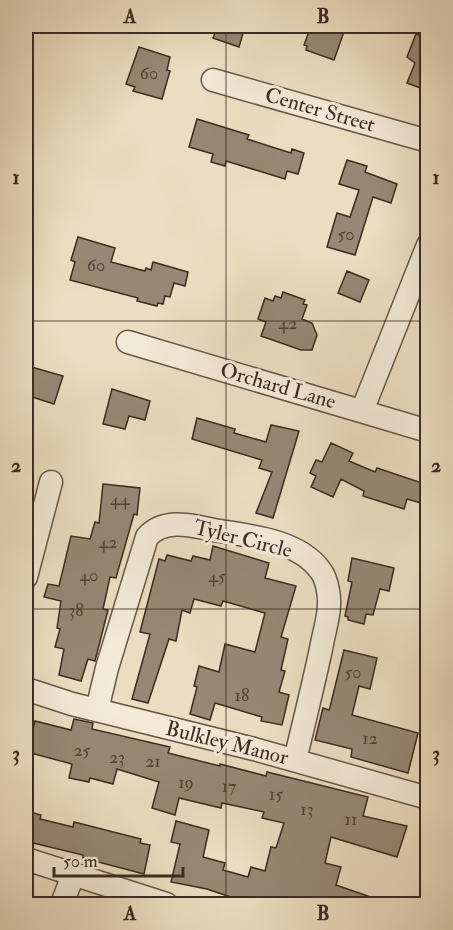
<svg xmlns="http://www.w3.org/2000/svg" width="453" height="930" viewBox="0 0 453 930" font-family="'IM FELL Double Pica',serif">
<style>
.building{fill:#968874;stroke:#3a2c21;stroke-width:1.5}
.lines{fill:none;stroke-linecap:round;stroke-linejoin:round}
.minor-casing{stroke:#665849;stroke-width:25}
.minor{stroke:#f2e9d7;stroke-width:22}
.grid{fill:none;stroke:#3a2c21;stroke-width:1.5;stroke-opacity:0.55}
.labels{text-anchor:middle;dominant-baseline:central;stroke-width:6;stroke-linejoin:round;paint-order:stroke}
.number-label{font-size:18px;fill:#514336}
.street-label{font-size:21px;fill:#3a2c21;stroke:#f2e9d7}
.neatline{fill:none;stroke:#3a2c21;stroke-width:2}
.grid-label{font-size:20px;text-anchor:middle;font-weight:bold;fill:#3a2c21}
</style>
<rect width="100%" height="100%" fill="#ebddc1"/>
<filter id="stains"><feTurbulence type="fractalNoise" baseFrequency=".00333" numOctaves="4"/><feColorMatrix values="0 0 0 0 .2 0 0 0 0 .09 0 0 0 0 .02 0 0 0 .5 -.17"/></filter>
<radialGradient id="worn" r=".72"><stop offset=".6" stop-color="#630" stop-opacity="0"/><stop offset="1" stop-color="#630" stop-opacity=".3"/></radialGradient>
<path class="building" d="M218,26H245L239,47L213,38Z
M311,26H346L334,60L306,50L307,46L304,45Z
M416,34L425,37L428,34V91L407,83L415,63L407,57Z
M139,47L170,57L167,70L170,71L162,99L133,91L135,87L126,84Z
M197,119L249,135L247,139L291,153L292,149L304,153L298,174L287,171L285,179L226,161L225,166L211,162L213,154L189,147Z
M347,160L367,166L365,172L397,184L391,203L373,197L355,255L327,247L337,213L350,217L359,190L339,184Z
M78,237L115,248L111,262L145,271L146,268L151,270L153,262L188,272L185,286L174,283L170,297L165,296L163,304L158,303L157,306L137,301L138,298L70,280L75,262L71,260Z
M347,271L369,280L360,302L338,293Z
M283,292L305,300L303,304L307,305L302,319L312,323L317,335L312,350H301L261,336L266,322L258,319L265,298L273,301L275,296L281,298Z
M28,366L63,376L54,404L26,395Z
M112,389L150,401L145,420L129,416L125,429L103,424Z
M197,418L235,429L234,433L266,442L271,425L299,431L273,518L256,513L272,472L259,468L262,460L192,439Z
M331,443L353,453L349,461L375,472L377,468L428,485V505L407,499L404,509L363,496L364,491L341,479L333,497L311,487L316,476L310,473L316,460L322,462Z
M103,484L140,488L137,515L134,514L116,578L110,577L103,609L108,610L95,661L88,659L81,681L59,675L64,649L55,647L60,629L57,628L61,601L44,597L48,584L59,586L71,536L90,539L95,522L99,523Z
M213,546L269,563L265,578L296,586L281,637L288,639L281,670L285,671L279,692L289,695L282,725L261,721L262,717L215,703L210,720L190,714L197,687L194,686L199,666L219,672L225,644L255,652L265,613L223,601L221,606L194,599L190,613L182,610L176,641L169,639L148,703L132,699L150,634L140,632L159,559L165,561L167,555L191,561L193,556L210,560Z
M352,558L394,568L389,591L380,589L373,615L366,614L364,624L348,620V617L345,616L352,582L348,581Z
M344,650L377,658L370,689L359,686L352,715L418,733L408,773L351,757L352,749L315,740L323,708L329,710L330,707Z
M74,719L93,723L92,729L170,747L168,753L220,766V764L266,776L267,772L368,797L363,816L407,826L397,857L331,837L325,863L341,867L336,885L385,902L384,904H251L207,889L171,882L180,844L171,842L176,821L209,830L203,857L225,863L223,870L248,877L251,867L265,871L271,847L276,848L284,823L262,818L264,812L222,803L221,808L179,798L175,815L152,808L159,782L117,769L113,784L90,778L89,782L69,778L72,764L27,752L35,721L71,730Z
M26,811L41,815L40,819L73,827L74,822L141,839L140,843L150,845L144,874L83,858V855L33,843L32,847L26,846Z"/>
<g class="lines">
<g class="minor-casing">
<path id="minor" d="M213,80L428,141
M128,342L428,431
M362,411L428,245
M26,577L51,482
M26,689L72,704L254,749L428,798
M97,710L107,668L147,537C166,516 196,527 220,531C252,536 299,541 320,570C324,575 327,584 328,591C332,609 324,631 321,649C313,686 304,723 295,760
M26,859L166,904
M62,904L73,875"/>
</g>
<use href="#minor" class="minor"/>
</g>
<path class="grid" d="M226,26V904M26,321H428M26,609H428"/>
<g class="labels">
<g class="number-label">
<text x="149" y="73">60</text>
<text x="346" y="234">50</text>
<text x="96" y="265">60</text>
<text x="288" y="323">42</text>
<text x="120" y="499">44</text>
<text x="108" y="542">42</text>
<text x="89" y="575">40</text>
<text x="217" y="576">45</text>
<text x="76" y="610">38</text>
<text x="353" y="672">50</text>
<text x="242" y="695">18</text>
<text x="370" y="738">12</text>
<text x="82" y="750">25</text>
<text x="117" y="757">23</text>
<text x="153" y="761">21</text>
<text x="186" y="782">19</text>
<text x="229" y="786">17</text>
<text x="276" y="794">15</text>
<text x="307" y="809">13</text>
<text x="351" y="819">11</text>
</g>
<g class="street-label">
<text transform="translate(320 110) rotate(16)">Center Street</text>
<text transform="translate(278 386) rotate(16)">Orchard Lane</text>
<text transform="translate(243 539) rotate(14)">Tyler Circle</text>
<text transform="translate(227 743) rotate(14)">Bulkley Manor</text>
</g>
</g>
<rect width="453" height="930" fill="none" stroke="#ebddc1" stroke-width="66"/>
<path d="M54 867v9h129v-9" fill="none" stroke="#3a2c21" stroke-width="3"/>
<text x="63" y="867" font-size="18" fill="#3a2c21" stroke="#f2e9d7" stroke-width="4.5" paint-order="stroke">50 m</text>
<rect x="33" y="33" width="387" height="864" class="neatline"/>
<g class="grid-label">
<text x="130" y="23">A</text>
<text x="323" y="23">B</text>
<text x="16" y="184">1</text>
<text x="436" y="184">1</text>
<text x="16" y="472">2</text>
<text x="436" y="472">2</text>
<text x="16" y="760">3</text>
<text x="436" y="760">3</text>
<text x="130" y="920">A</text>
<text x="323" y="920">B</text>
</g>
<rect width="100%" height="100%" filter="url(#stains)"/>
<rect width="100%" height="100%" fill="url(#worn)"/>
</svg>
